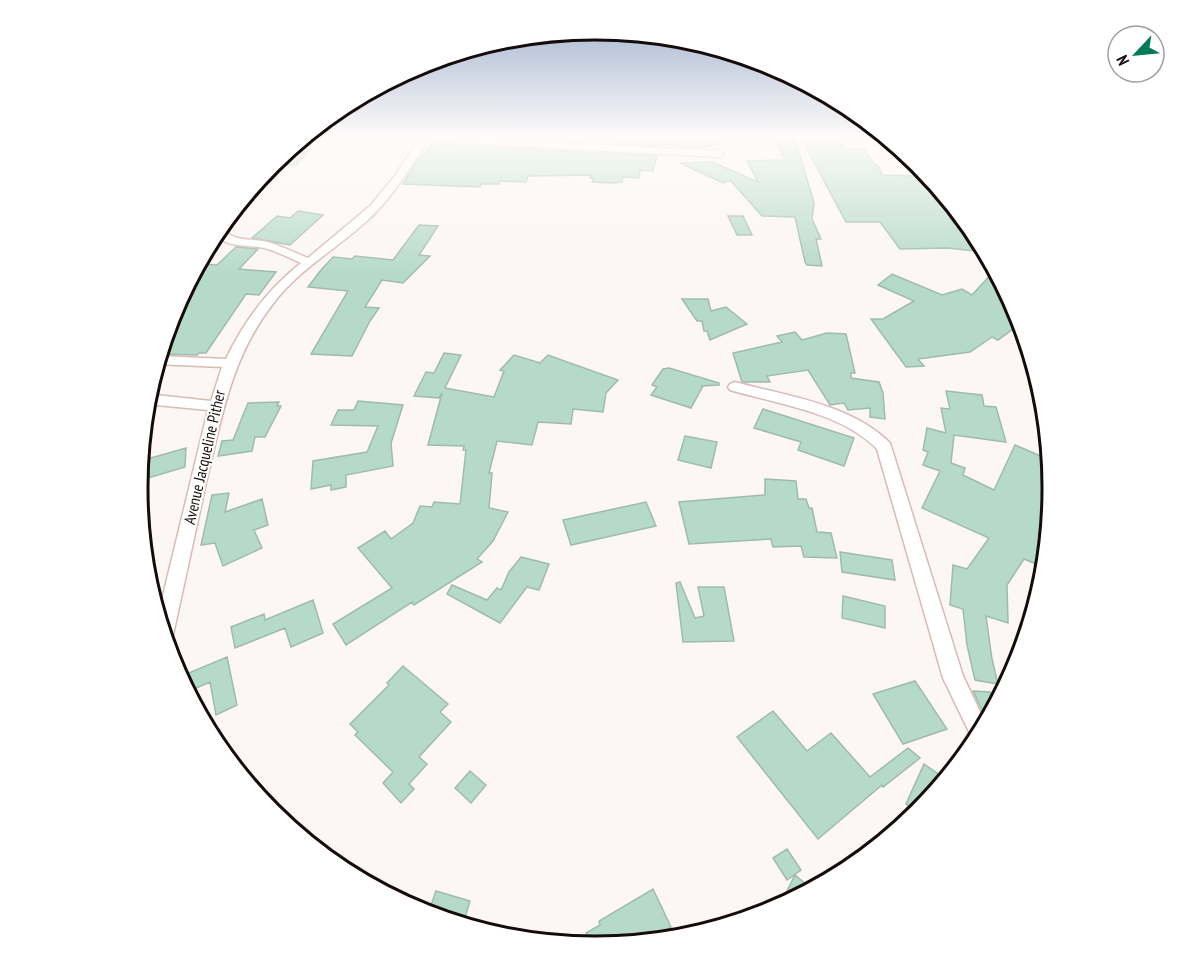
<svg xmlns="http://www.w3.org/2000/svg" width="1190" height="976" viewBox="0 0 1190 976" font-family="'PT Sans Narrow',sans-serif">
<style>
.building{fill:#b6dac9;stroke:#9fbbae;stroke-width:1.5}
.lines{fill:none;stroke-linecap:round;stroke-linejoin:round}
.minor-casing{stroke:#d9bbb6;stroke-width:3}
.minor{fill:#fff;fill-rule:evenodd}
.labels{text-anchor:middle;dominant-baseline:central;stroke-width:4.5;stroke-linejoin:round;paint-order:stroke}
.street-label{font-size:16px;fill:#150b0a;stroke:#fff}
.rim{fill:none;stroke:#150b0a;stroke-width:3}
</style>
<rect width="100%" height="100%" fill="#fcf6f5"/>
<path class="building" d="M616,138H728V139L705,148L658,144V146L615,143Z
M774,138H795L814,203L812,219L821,239H816L822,266L807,265L805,262L795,217L762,216L730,180L723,183L680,163L712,162L758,182L747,161L785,160Z
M801,138H836L844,149H864L875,165H878L882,175L919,176L957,217L962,218L966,225L969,226L986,252L947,248L900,249L880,222H846Z
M433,144L657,156L653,171L640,170L639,178L623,177L622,182L613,183L592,182L593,178H590L591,175L528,176L526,182L500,181L499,184H481L480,187L403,184L417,161Z
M290,149H310L296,165L271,164Z
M298,211L323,215L290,245L252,238L277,216L290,218Z
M728,216H743L752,235H737Z
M419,225L438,226L419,255L430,256L403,283L382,280L365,307L379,308L370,321L352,356L311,354L348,291L308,287L321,270L333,257L352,259L355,256L393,260Z
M236,247L258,249L239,269L276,272L259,295L246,294L206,353H199L197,355L159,354L172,312L198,264L217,265Z
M995,270L1021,323L998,340L992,337L970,352L918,359L924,366L906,367L871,319H883L914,301L878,285L892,274L942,295L962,289L972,295Z
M682,299H708L711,311L726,307L747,324L710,340L707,331H704L702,321H697Z
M795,332L802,340L827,333L846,334L855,373H851V378L879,382L883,393L885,419L870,417V408L848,410L844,403L830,405L808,370L767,376L770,382H742L733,353L782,342L777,336Z
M444,353L461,355L445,388L494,397L504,371L500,370L514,355L540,363L548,355L618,380L606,393L603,412L573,409L571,424L538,422L532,445L497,441L489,473H492L489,508L508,512L493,541L477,559L482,562L414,605L412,602L346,645L333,624L392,588L358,548L385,531L391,539L413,523L420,506L432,507L434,502L460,504L466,450H463L464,446L428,445L442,393L439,398L414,396L426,372L434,373Z
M669,368L719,383V385L701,386H703L691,408L651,395L657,387L652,385L663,369Z
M946,391L982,395L984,406L996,407L1006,442L954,435L951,463L965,468L963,475L994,490L1015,445L1050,460L1053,488L1046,560L1043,567L1024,559L1007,585L1008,623L986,616L992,659L998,684L975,680L967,645L963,609L950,605L953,565L967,569L989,538L922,508L940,471L923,465L928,452L923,450L927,428L946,433L941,408L950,409Z
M358,401L403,405L391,443L393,466L346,475V487L331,490V485L311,489L313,461L367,452L378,426L331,425L338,410H354Z
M279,402L277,406H281L265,437H255L252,451L218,456L222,441L233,440L248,403Z
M763,409L854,438L844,466L798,450L801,442L754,428Z
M685,436L717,442L711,468L678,460Z
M186,448L185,467L138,481L140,461Z
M765,479L796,481L798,499H806L809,508H812L817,532L831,533L837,558L804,557L801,546L773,547L771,539L689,544L679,502L765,495Z
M229,493L225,512L262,499L268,525L254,530L262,548L223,566L215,543L201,545L212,495Z
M646,502L656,526L571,545L563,520Z
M840,552L892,560L895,580L842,572Z
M521,557L549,564L539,590L527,587L500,623L447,594L452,585L487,600L497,588L501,590L509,572Z
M680,582L695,618L704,616L698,587H724L734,641L683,642L676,583Z
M843,596L885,606V628L842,618Z
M313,600L323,633L291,647L285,628L235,648L231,627L264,614L265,620Z
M227,657L237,705L216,715L210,682L187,692L179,677Z
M403,666L448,704L440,712L451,722L419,757L427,764L409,784L414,789L401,803L383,783L393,772L355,735L358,732L350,724L389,685L387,683Z
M915,681L947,729L903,744L873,694Z
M973,691L990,692L995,707L987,721Z
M773,711L807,751L831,733L870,777L908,748L920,758L883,787L882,785L818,839L737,737Z
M924,764L944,778L918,812L906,804Z
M470,771L486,785L471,803L455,788Z
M787,849L801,870L787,880L773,858Z
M795,875L812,889L779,907Z
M653,889L671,927L649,941L592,946L586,933L600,925L599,921Z
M436,891L470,901L463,924L428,914Z"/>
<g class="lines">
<g class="minor-casing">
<path id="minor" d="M420,138H466L719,151L724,154L719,157L428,141C409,169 392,198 367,221C336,249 297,271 272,305C231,358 221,420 206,483C195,534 184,584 173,635L170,641L166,643L158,616L208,410L146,404L147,394L211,401L222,367L157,364L159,356L226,359C244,321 268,289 301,263C289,258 277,251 264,248C248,244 225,249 215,233L222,227C233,244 253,237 271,243C283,247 295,253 308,258L370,206L394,177Z
M735,382C786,396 851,404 890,443L963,676L986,724L975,744L943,678L877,449C841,412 778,404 730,390L728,387L730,384Z"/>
</g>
<use href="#minor" class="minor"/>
</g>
<linearGradient id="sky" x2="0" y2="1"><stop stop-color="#9badca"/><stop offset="0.5" stop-color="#fefbfa"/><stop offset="1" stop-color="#fefbfa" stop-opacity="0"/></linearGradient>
<rect width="1190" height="274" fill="url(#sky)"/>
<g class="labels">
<g class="street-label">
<text transform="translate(204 457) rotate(-77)">Avenue Jacqueline Pither</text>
</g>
</g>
<path d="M0 0H1190V976H0ZM595 40H595A447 447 0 0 1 1042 487V489A447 447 0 0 1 595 936H595A447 447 0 0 1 148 489V487A447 447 0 0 1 595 40Z" fill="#fff" fill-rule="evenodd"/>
<path class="rim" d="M595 40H595A447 447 0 0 1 1042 487V489A447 447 0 0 1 595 936H595A447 447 0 0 1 148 489V487A447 447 0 0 1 595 40Z"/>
<g transform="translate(1136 54) rotate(244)"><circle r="28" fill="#ffffff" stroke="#a19d9d" stroke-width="1.5"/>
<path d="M0-4.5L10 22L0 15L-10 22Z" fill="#007b58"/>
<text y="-9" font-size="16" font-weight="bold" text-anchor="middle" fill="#150b0a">N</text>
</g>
</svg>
